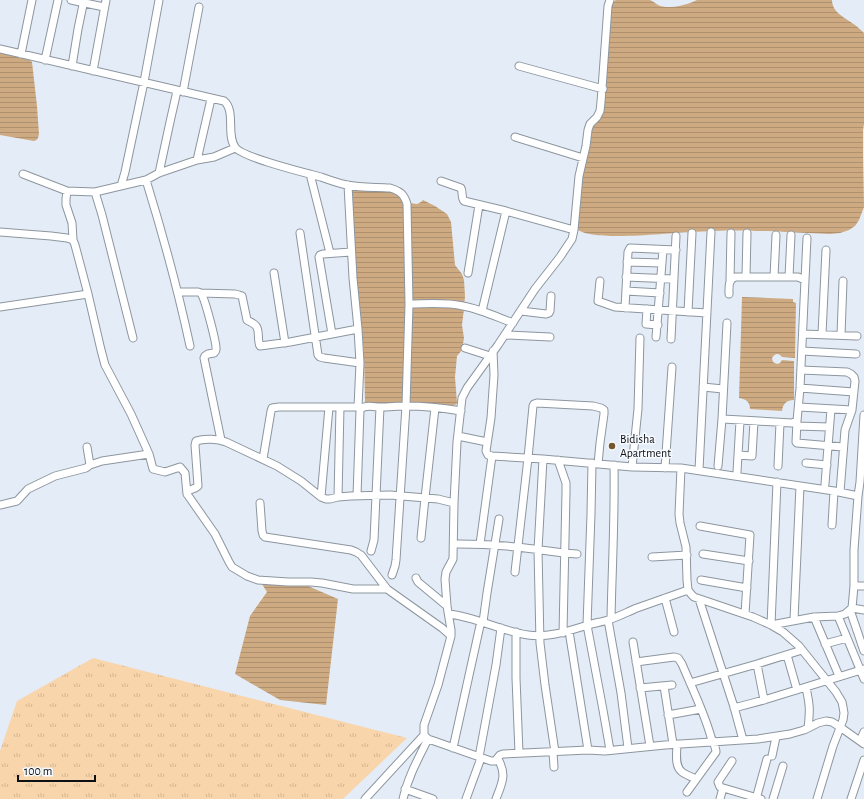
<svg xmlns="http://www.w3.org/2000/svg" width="864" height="799" viewBox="0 0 864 799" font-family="'Alegreya Sans',sans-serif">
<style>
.park{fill:url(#park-tufts)}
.water{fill:url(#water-rules)}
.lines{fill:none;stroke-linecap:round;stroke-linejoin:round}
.minor-casing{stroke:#8d969f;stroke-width:9}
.minor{stroke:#fff;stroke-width:7}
.poi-dot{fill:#76552c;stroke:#f6fafe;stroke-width:1.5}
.labels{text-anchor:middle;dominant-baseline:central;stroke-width:3;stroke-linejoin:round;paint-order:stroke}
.poi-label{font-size:12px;fill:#0d1014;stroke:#f6fafe;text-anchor:start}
</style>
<defs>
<pattern id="park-tufts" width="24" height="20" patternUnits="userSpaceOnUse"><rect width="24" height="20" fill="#f9d5ac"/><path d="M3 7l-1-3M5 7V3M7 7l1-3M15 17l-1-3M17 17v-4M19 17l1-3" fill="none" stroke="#d4b693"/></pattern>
<pattern id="water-rules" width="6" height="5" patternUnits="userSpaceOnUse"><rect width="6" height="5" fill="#cdaa82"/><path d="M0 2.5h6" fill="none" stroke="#af916f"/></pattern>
</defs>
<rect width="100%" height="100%" fill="#e4edf7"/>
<path class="park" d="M93,658L407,738L343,799H0V751L17,701Z"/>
<path class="water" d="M616,0C625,0 641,0 650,0C653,1 655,3 658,5C668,10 688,5 697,0H832C832,13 846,18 855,25C858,27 861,30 864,33V124L863,130V156L864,207L859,220L855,226L849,230L840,233L830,234L785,232C776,231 767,231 757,231C735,230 712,231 690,232C669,233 590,242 577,229L580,182L591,128L598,121L605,87L610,26V8L612,3Z
M0,52L29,59L32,62L37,106L39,134C38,138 38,140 34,141L0,135Z
M351,187L393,191L404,200L410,203L417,204L421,202L423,200L435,206L447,214L451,222L455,265L462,274L464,280L465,296L464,309L462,325L464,338L462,350L457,356L455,377L457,403L455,405L443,406L367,405L365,402L364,355L362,332L357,307Z
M742,297L793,299V302L796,303L795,358L782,357C779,353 775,353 772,358L773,362L777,364L780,363L782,360L794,361V400C786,400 783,404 782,411L750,409C750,402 746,399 739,398Z
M262,579L308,586L338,599L326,705L280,700L235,674L250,616L267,592L260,581Z"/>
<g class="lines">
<g class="minor-casing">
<path id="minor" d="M71,0L104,7
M610,0L608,6L601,102L600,111L597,117L590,124L588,130L586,146L579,176L574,230L572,239L560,257L535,289L498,345L467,388L462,398L457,442L454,503L453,559L446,572L445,579L447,606L451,630V636L438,685L424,725V735L428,739L434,741L491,761H495L500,755L503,754L588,750L605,751L665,745L758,739L790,734L804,730L818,723L826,721L832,722L840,727L864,744
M0,49L224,101C236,111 226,135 235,147C241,157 306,173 321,177C329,180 338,183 347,185C361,188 376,187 390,188C400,191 404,194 407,204L409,304L406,406L396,560L395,566L392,575
M21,54L32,0
M45,60L58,0
M72,66L78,29L84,0
M519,66L603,89
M93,71L106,0
M183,92L199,7
M515,137L583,158
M197,160L211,99
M159,173L170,122L177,91
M23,174L67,191L95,192L146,180L159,173L197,160L214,157L235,148
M310,174L330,253
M146,180C163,235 178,290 190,346
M441,181L461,188C463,192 461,197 464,201L506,211L574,230
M348,185L353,278L358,329L360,363L358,407
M121,186L125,172L144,82L159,0
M67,191L66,199V205L72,223L73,240
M95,192L102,215L133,338
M0,232L51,236L67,238L73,240L75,245L88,294L101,350L105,365L131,414L149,454L153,469L165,472L180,467L185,473L187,494
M300,233L318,355L320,357L324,358L360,363
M627,262L662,263
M274,273L285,343
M468,273L479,205
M626,277L674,279
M746,277L747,233
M774,277L776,235
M789,277L791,235
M805,280L807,238
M600,281L598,301L615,307L707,313
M730,281L731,233
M626,291L660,293
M178,292H198L201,293C205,299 217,344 216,350C216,351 215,352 214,353L208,354L205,356L204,358L221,440
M201,293L235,294L239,295L242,296L247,320C250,322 254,323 256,326C260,330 257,340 260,346L290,342L358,329
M409,304C426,304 445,302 463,306C480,309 497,317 513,323
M0,307L88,294
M625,308L628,252L630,248L676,250
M647,309L646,324L658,325
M482,311L506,211
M521,311L546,314L549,313L550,311L551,296
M688,312L692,233
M727,323L722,419H723L792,423L797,421L800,388L805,280L798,277H735C728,280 729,287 729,294
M332,334L319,257L320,255L323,254L351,252
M803,334L857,336
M822,334L826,250
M506,335L550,337
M841,335L843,281
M656,337L663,250
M671,339L676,236
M465,348L490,356
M493,351L494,375L491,418L486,451L488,455L492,456L543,459L632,467L681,468L834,491L858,496
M802,351L856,354
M801,370L847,372L851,374L854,377L855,381L852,410L845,430L840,492
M703,387L723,389
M800,388L854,392
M799,407L852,410
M797,421L796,442L797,443L843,447
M797,426L829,427
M458,436L487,442
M738,455L752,456L754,421
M263,459L271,411L272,408L279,407H361
M543,459L538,550L540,643L545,685L555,752
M558,460L566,483V492L563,633
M592,463L591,514L587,625L603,710L610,750
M806,463L827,465
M90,465L102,461L149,454
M718,466L722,419
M778,466L780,423
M632,467L638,409L640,338
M665,468L672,367
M681,468L679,514L680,523L686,547L687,580L688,590L691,594L694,597L753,617L771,625L783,632L799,646L836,692L842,702L843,707L844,713L843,720L833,746L817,799
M699,470L711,232
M737,472L740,421
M777,482L771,625L814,617L838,616L845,614L852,608L854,586V550L858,496L860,482L864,415
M825,484L831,409
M357,496L360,410C364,404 374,407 380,407C389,407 397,406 405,406C424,406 443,408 461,411
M321,497L329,407
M338,497L340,407
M260,503L262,531L263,535L265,537L351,550L356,552L361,555L387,589L442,628L451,636
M0,505L17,501L28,489L55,476L86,468L90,465L87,447
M832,525L834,491
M700,526L750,535L745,614
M421,538L425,498L435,408
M458,544C478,544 497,545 517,547C537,549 557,553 577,554
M480,544L492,456
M371,551L374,540L380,407
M703,554L749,561
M652,557L687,555
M515,572L528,458L533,406L534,404L537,403L593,406L601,408L604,410V414L600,443L598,464
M416,578L418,582L447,606
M701,580L747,588
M854,586H864
M387,589H353L322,583L311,582H288L258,580L247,576L232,567L229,562L215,534L187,494L188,491C191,489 195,489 198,486L195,445L196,441C205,438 218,439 226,442L277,466L301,481L321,497L326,499H330L338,497L351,496L390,495L438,499L454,503
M665,598L674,632
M699,599L734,707L743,740
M852,608L864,610
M850,610L864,651
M449,614C476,617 501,631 528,635C549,638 568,631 588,625C594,623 602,622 608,620C618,617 627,612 637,608C654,602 671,596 688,590
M838,616L864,679
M814,617L839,676
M611,619C612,568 615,516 614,465
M608,620L621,693L628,748
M794,620L800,486
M483,622L487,593L499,519
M569,631L588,750
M516,632V678L519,753
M633,642L650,746
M825,644L847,638
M787,655L797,690
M636,662L674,657L678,658L682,664C692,688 704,712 711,737C713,743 716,747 716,752L687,792
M757,664L764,700
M690,683L757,664L802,650
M664,686L673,744
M640,688L672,685
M806,688C810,705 810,711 808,728
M734,708L764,700L864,669
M668,715L701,709
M860,741L864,732
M677,744C677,752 674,766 682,772C686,775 692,777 696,779
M453,748L481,621
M553,752L554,767
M772,756L776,737
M479,757L496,665L501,628
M732,761L718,782L720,787L761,799
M405,789L433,799
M365,799L424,735
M403,799C408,777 418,759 428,739
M466,799L481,758
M496,799C502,783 507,775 498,759
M720,799L723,788
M756,799L767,759
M773,799L783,766
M851,799L864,760"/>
</g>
<use href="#minor" class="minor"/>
</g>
<circle class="poi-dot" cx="612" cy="446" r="4"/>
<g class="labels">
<g class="poi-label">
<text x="620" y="439">Bidisha<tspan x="620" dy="14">Apartment</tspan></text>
</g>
</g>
<path d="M18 775v6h77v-6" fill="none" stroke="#0d1014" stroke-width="2"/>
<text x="24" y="775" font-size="12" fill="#0d1014" stroke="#f6fafe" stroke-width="3" paint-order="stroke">100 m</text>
</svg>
